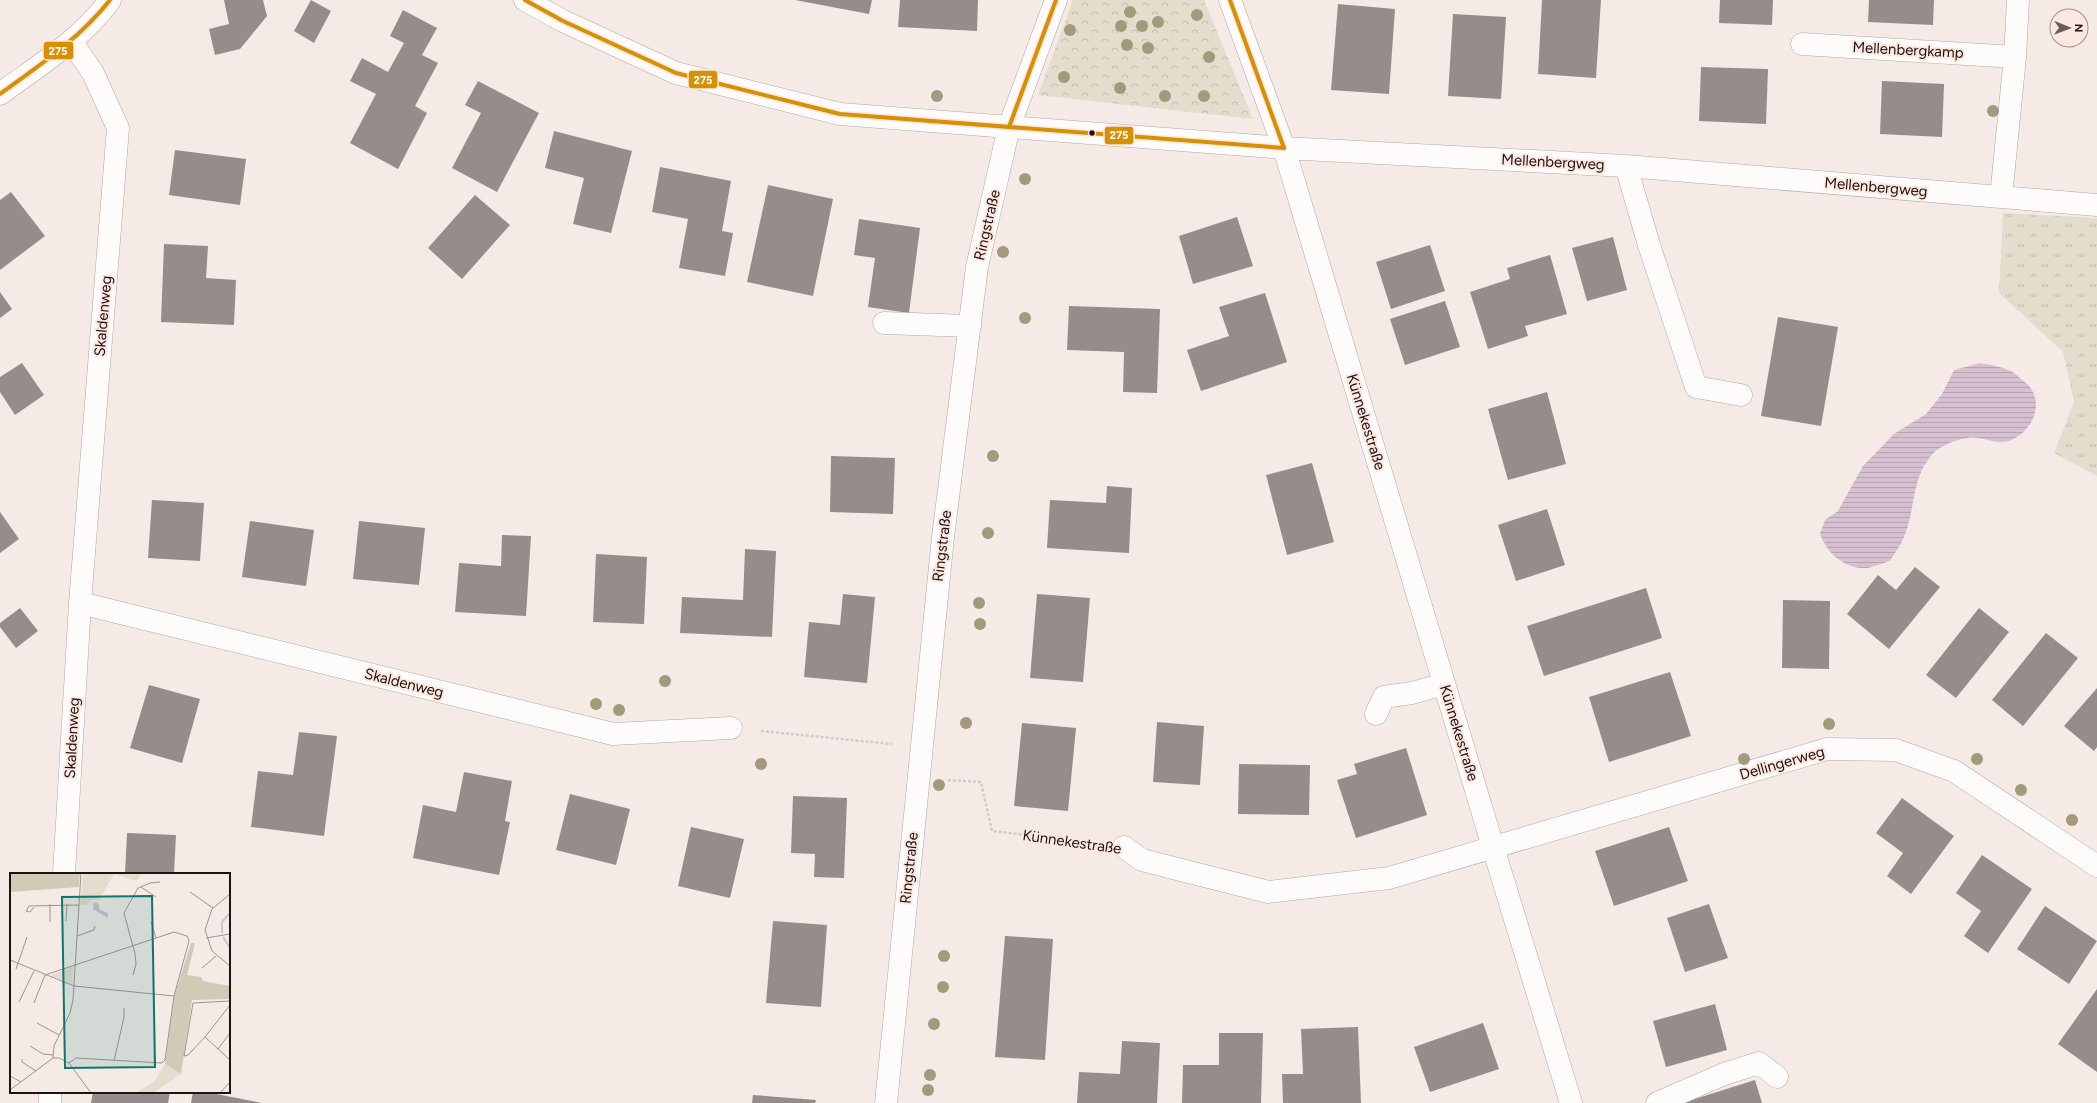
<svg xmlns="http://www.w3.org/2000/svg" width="2097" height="1103" viewBox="0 0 2097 1103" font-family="Figtree,sans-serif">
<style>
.grass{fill:url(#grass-tufts)}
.park{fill:url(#park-crowns)}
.water{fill:url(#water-rules)}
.building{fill:#978c8c}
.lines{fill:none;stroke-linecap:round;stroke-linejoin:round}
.minor-casing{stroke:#b2a7a4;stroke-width:23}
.path{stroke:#d1cccb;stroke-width:2.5;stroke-dasharray:3 2;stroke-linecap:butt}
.minor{stroke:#fefcfb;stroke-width:22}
.bus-1-casing{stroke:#fce7e1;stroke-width:7}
.bus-1{stroke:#d79002;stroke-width:4}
.tree{fill:#a29a7a}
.bus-dot{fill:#1f1310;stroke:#fce7e1;stroke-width:1.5}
.labels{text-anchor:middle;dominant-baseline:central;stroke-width:4;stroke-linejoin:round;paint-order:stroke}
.street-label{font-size:15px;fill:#1f1310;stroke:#fce7e1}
.inset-river{fill:none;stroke:#d6bfd0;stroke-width:2}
.inset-road{fill:none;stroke:#a09491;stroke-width:1}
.view{fill:#0f766e;fill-opacity:0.15;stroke:#0f766e;stroke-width:2}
.inset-edge{fill:none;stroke:#1f1310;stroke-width:2}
.line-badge{stroke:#fce7e1;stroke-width:1.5}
.badge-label{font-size:11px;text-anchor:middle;font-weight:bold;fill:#fff}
</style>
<defs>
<pattern id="grass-tufts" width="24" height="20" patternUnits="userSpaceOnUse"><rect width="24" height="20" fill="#e3ddce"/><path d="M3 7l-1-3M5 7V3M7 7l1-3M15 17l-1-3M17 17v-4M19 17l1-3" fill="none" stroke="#c2bdb0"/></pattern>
<pattern id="park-crowns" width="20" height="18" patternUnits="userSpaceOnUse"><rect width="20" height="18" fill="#e3ddce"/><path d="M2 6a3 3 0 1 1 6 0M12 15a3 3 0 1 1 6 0" fill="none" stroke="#c2bdb0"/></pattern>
<pattern id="water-rules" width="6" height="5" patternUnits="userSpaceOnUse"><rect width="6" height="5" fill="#d6bfd0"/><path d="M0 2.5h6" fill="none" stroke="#b7a3b2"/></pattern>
</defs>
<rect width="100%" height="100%" fill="#f6eae7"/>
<path class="grass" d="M2003,213L2097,218V476L2054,453L2074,402L2063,352L1999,293Z"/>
<path class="park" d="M1073,0H1204L1253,119L1038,95Z"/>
<path class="water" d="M1980,363C1995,366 2010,367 2021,379C2025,382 2030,386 2032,390C2043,410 2029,434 2009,441C1999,444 1989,440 1979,438C1964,435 1939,445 1930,457C1912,479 1915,509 1905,534C1902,544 1895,552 1890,561C1882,563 1871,569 1862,568C1842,567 1827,552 1820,534L1825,520L1838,511L1863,466L1894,434L1926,414L1942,394L1954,370Z"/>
<path class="building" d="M224,0H263L267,16L240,49L215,55L209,29L229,24Z
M311,0L331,11L314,43L294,31Z
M795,0H872L869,14Z
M900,0H978L977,31L898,27Z
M1542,0H1601L1596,78L1538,74Z
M1720,0H1773L1772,25L1719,23Z
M1869,0H1934L1933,25L1868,22Z
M1338,4L1395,9L1389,94L1331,90Z
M403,10L437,28L422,55L438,63L415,106L427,113L398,169L350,143L376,94L350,81L362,58L388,72L404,43L390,36Z
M1453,14L1506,17L1501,99L1448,96Z
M1701,67L1768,69L1766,124L1699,121Z
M478,81L539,113L497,192L452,168L481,113L465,105Z
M1882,81L1944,84L1942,137L1880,134Z
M554,131L632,151L611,233L573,224L584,178L545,168Z
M175,150L246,159L240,205L169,195Z
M660,167L731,181L722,231L733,233L725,276L679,268L688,219L652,212Z
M768,185L833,199L813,296L747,282Z
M11,192L45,236L0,270V200Z
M475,195L510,225L462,279L428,248Z
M1237,217L1253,266L1193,284L1179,236Z
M859,219L920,228L909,313L868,307L875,258L854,255Z
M1613,237L1627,290L1587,301L1572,248Z
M164,244L208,246L206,278L236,280L234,325L161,322Z
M1430,245L1445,291L1391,309L1376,262Z
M1550,255L1567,314L1525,326L1528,336L1488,349L1470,292L1510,279L1507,268Z
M0,292L12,309L0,318Z
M1265,293L1287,362L1201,391L1187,350L1229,336L1219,307Z
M1445,301L1460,347L1405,365L1390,319Z
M1069,306L1160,309L1157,393L1123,392L1124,352L1067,350Z
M1778,317L1838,327L1821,426L1761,416Z
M22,363L44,395L15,415L0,392V377Z
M1547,392L1566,464L1508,480L1488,409Z
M831,456L895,458L893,514L830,512Z
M1312,463L1334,542L1287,555L1266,475Z
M1107,486L1132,488L1129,553L1047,548L1050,500L1106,503Z
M152,500L204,503L200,561L148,558Z
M1547,509L1565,565L1516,581L1498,525Z
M0,512L19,539L0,553Z
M250,521L314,530L306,586L242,577Z
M359,521L425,528L419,585L353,579Z
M502,535L531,536L526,616L455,612L459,563L501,566Z
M745,549L776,551L772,637L680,633L682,597L743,600Z
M596,554L647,557L644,624L593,622Z
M1915,567L1940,587L1889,649L1847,614L1878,575L1896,590Z
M1646,588L1662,638L1544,676L1527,626Z
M843,594L875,597L867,683L804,677L809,622L840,625Z
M1037,594L1090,598L1083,682L1030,678Z
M1783,600L1830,601L1829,669L1782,668Z
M20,608L38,631L16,648L0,627V623Z
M1979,608L2009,632L1956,698L1926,675Z
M2046,633L2078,658L2023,726L1992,700Z
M1670,672L1691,736L1609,762L1589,697Z
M149,685L200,699L182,763L130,748Z
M2097,688V747L2094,751L2064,726Z
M1157,722L1204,726L1200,785L1153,782Z
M1022,723L1076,728L1068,811L1014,806Z
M299,732L337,736L324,836L251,827L258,771L293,775Z
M1406,748L1427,815L1356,838L1337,780L1357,774L1354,764Z
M1239,764L1310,765L1309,815L1238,814Z
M464,772L512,781L505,821L510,822L499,875L413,858L423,805L456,812Z
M570,794L630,809L616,865L556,850Z
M793,796L847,798L844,878L814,877L815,854L791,853Z
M1902,798L1954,836L1911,894L1887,876L1903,853L1876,833Z
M691,827L744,839L730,898L678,886Z
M1669,827L1688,881L1614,906L1595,851Z
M127,833L176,835L174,874H125Z
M1982,855L2032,889L1988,953L1964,936L1981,911L1956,893Z
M1709,904L1728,958L1685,972L1667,918Z
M2045,906L2097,941L2069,984L2017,949Z
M773,921L827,925L821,1007L766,1003Z
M1005,936L1053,939L1045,1060L995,1057Z
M2097,989V1072L2058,1044Z
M1715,1004L1727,1050L1666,1067L1653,1021Z
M1483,1023L1499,1069L1430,1092L1414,1047Z
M1358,1027L1361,1103H1283L1282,1074H1303L1301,1029Z
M1219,1033H1263L1261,1103H1182L1183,1065H1219Z
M1122,1041L1160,1043L1157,1103H1077L1079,1072L1120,1074Z
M1755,1080L1762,1103H1682Z
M93,1092H170L168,1103H91Z
M193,1092H206L262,1103H191Z
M753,1095L816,1100L815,1103H752Z"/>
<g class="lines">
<g class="minor-casing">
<path id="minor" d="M525,0L563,21L676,73L840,114L1284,148L1626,166L2097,205
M1230,0L1284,148L1493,847L1571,1103
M1802,44L2015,57
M0,94C38,66 82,39 110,0
M1626,166L1649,245L1696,387L1741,395
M2001,197L2015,57L2018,0
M884,323L970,326
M80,603L613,734L731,728
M1376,714L1384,697L1412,693L1444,684
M1124,847L1142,860L1268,892L1389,878L1827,749L1896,750L1954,771L2097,866
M64,874L80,603L118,128L93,73L71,41
M50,1103V1092
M886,1103L943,537L977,267L1009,127L1056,0
M1657,1103L1724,1074L1759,1063L1777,1077"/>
</g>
<path class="path" d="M761,731L892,744
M948,780L981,782L992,831L1095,843"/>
<use href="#minor" class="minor"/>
<g class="bus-1-casing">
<path id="bus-1" d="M525,0L563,21L676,73L840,114L1284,148
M1230,0L1284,148
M0,94C40,65 79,39 110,0
M1009,127L1056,0"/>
</g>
<use href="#bus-1" class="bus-1"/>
</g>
<g class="tree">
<circle cx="1130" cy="12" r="6"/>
<circle cx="1197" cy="15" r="6"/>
<circle cx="1158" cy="22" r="6"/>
<circle cx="1121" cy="26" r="6"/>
<circle cx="1142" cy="26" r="6"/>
<circle cx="1070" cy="30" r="6"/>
<circle cx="1127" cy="45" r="6"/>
<circle cx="1148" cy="48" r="6"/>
<circle cx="1209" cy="57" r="6"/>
<circle cx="1064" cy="77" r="6"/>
<circle cx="1120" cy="88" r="6"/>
<circle cx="937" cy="96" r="6"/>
<circle cx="1165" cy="96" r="6"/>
<circle cx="1204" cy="96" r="6"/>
<circle cx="1993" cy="111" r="6"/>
<circle cx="1025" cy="179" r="6"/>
<circle cx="1003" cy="252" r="6"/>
<circle cx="1025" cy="318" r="6"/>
<circle cx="993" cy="456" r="6"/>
<circle cx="988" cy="533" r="6"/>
<circle cx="979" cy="603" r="6"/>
<circle cx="980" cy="624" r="6"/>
<circle cx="665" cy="681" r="6"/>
<circle cx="596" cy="704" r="6"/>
<circle cx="619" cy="710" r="6"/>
<circle cx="966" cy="723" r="6"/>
<circle cx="1829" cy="724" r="6"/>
<circle cx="1744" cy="759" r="6"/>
<circle cx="1977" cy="759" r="6"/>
<circle cx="761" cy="764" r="6"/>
<circle cx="939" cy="785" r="6"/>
<circle cx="2021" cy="790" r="6"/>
<circle cx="2072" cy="820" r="6"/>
<circle cx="944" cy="956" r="6"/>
<circle cx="943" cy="987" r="6"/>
<circle cx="934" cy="1024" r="6"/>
<circle cx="930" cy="1075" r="6"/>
<circle cx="928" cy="1090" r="6"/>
</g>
<circle class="bus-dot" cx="1092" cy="133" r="3.5"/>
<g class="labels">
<g class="street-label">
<text transform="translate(1908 50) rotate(3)">Mellenbergkamp</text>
<text transform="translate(1553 162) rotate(3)">Mellenbergweg</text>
<text transform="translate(1876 187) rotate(5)">Mellenbergweg</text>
<text transform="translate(987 225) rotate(-77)">Ringstraße</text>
<text transform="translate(103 316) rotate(-85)">Skaldenweg</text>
<text transform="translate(1366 422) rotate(73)">Künnekestraße</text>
<text transform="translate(942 546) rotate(-83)">Ringstraße</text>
<text transform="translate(404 683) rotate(14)">Skaldenweg</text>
<text transform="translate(1459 733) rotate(73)">Künnekestraße</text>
<text transform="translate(72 738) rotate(-87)">Skaldenweg</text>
<text transform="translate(1782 763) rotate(-16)">Dellingerweg</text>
<text transform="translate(1072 842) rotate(8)">Künnekestraße</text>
<text transform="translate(909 868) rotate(-84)">Ringstraße</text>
</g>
</g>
<g transform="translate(10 873)">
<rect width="220" height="220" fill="#f6eae7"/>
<path d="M73,0H132L126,8L104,1L89,27H81L76,32H70Z" fill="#e3ddce"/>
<path d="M0,0H70L69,14L0,19ZM181,70H185L177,102L191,104L193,108L220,113V126L182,127L171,201L155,191L164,124Z" fill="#d1cab6"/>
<path d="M63,93L62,111L40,103ZM155,191L171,201L143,220H126L145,208Z" fill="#e3ddce"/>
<path d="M84,29L88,30L90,37L98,40V45L83,36Z" fill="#d6bfd0"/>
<path class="inset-river" d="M212,60V49L220,40M213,64L220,75"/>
<path class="inset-road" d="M131,14L146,24M180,19L203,35M220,21L202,36L195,57L202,78L220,93M24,34L20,39L16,38L19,33L69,32M56,48L57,31M40,49V31M141,49L146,65M67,63L84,57L85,53M196,65L220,61M0,87L64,113L164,123M192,95L206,83M6,96L17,64M35,102L164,59L177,63L179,68L164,123L155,187L152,190L66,185L59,190M123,102L126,91L125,81L114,40L128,15L140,10L150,9M9,129L24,98M24,130L35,102M220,132L195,164L220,187M27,150L49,162M195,164L178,182L174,183L183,130L220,128M20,173L33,181L43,182M208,176L220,160M43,185L44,173L60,140L63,127L71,0M12,186V189L26,198M104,188L114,144V135M0,203L11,209M0,217L43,185H49L59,190L81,220M210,220L220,209"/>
<path class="view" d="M142,23L145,194L55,195L52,24Z"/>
<rect width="220" height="220" class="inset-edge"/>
</g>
<g class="line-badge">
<rect x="43" y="41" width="31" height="19" rx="4" fill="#d79002"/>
<rect x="688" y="70" width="30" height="19" rx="4" fill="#d79002"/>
<rect x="1104" y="126" width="30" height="19" rx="4" fill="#d79002"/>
</g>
<g class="badge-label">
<text x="58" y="55">275</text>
<text x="703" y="84">275</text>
<text x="1119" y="139">275</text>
</g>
<g transform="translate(2069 28) rotate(91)"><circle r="19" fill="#fce7e1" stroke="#a4928d"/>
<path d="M0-3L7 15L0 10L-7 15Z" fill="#6a5e5b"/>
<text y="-6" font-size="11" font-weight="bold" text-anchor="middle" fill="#1f1310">N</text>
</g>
</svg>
